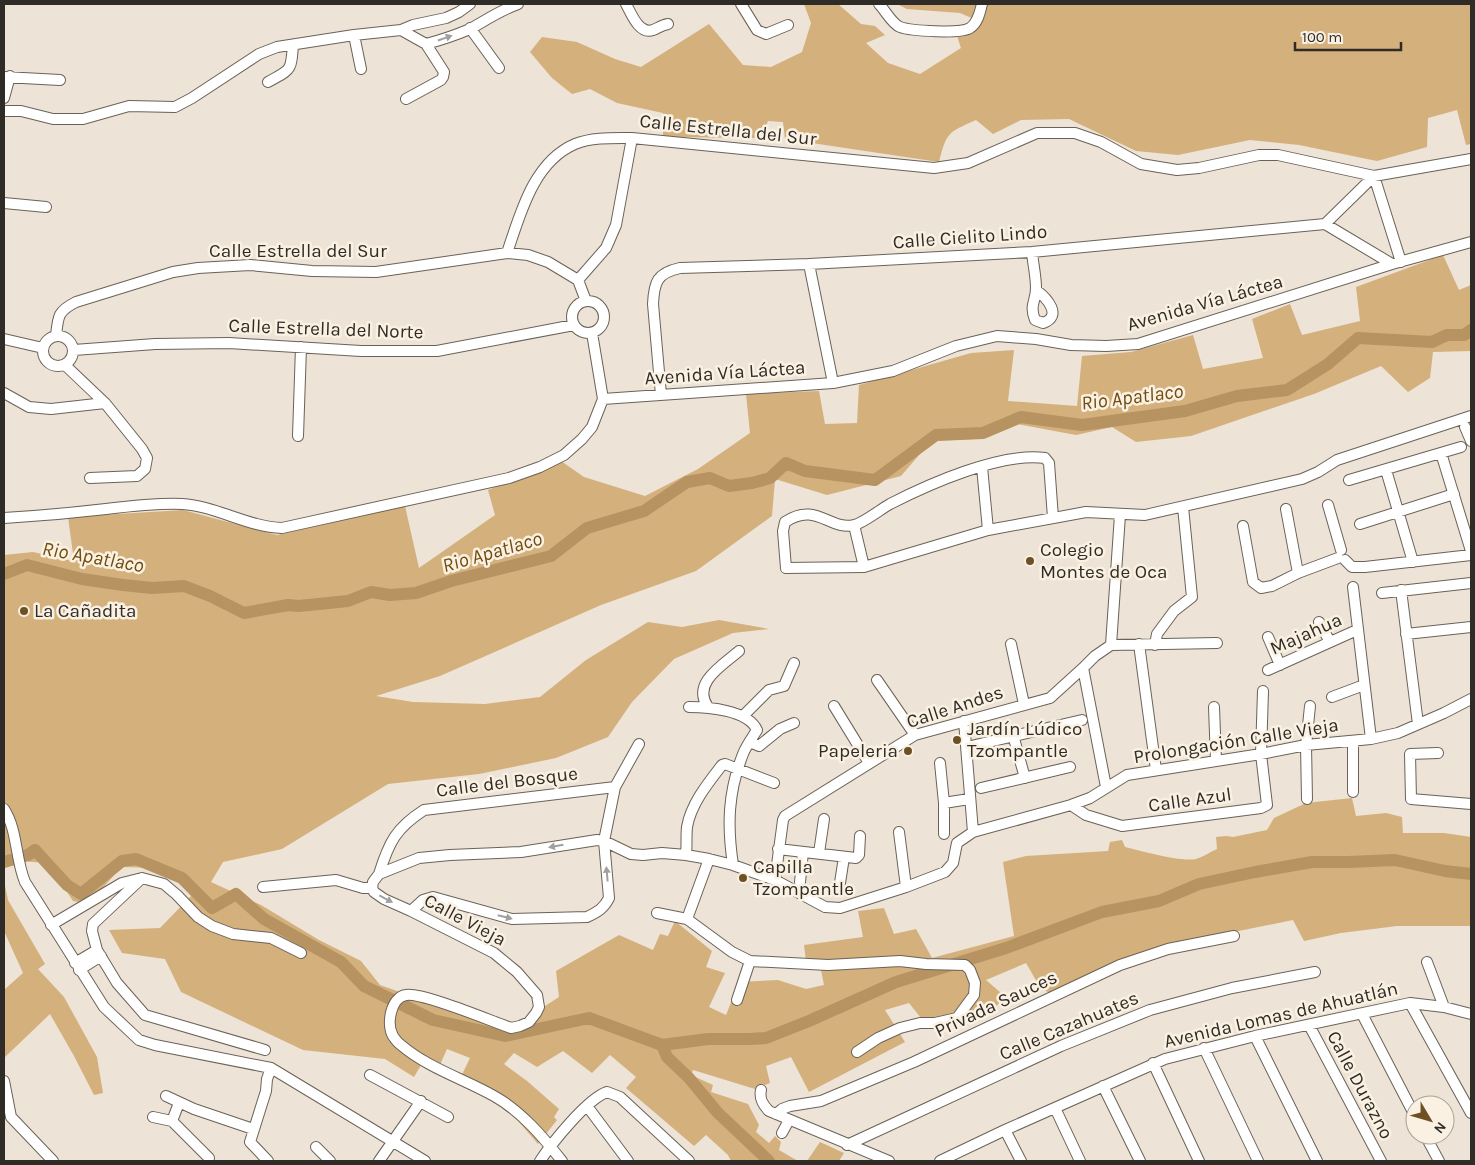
<svg xmlns="http://www.w3.org/2000/svg" width="1475" height="1165" viewBox="0 0 1475 1165" font-family="Karla,sans-serif">
<style>
.forest{fill:#d4b07d}
.lines{fill:none;stroke-linecap:round;stroke-linejoin:round}
.river{stroke:#b69361;stroke-width:12}
.minor-casing{stroke:#6a6257;stroke-width:12}
.minor{stroke:#fff;stroke-width:10}
.oneway{fill:#a1a09e}
.poi-dot{fill:#6d5024;stroke:#faf1e3;stroke-width:2}
.labels{text-anchor:middle;dominant-baseline:central;stroke-width:5;stroke-linejoin:round;paint-order:stroke}
.street-label{font-size:19px;fill:#2f2c27;stroke:#faf1e3}
.poi-label{font-size:19px;fill:#2f2c27;stroke:#faf1e3;text-anchor:start}
.water-label{font-size:20px;font-style:italic;fill:#704d0e;stroke:#faf1e3}
</style>
<rect width="100%" height="100%" fill="#ede3d6"/>
<path class="forest" d="M804,4H838L861,24L875,26L885,35L866,43L888,63L920,74L961,48L957,36L974,19L960,13L907,9L897,4H1471V144L1466,145L1457,110L1428,118L1427,147L1377,161L1299,145L1250,140L1178,155L1136,151L1069,119L1021,120L993,134L976,120C947,133 947,132 939,162L785,139L783,122L768,121L761,138L663,137V113L617,103L590,89L572,94L552,78L530,52L542,37L577,42L615,59L641,67L709,24L743,65L771,67L802,52L811,23Z
M1443,255L1459,290L1471,285V351L1433,352L1430,378L1408,392L1381,366L1314,394L1191,436L1136,442L1112,427L1076,435L1017,424L975,439L931,441L901,476L827,495L775,479L772,516L696,571L601,605L440,676L376,696L413,702L485,704L540,697L586,660L648,622L682,627L719,620L769,629L733,633L674,659L632,702L608,737L556,758L479,774L388,784L282,849L223,862L211,882L261,905L319,940L361,961L380,985L508,1030L559,997L556,971L619,935L653,950L660,934L668,936L675,921L712,951L706,967L725,973L709,1007L726,1015L739,982L778,980L806,989L824,985L821,970L807,969L804,945L863,937L858,911L884,908L894,934L916,929L932,958L1014,936L1003,862L1026,856L1108,851L1110,842L1122,840L1125,847C1142,851 1179,862 1196,859C1203,857 1210,852 1217,849L1216,837L1226,836L1233,837L1267,830L1274,818L1306,803L1352,798L1356,816L1386,813L1402,817L1403,833H1444L1471,837V926H1397L1341,933L1304,941L1293,920L1204,938L1055,994C1040,993 1033,974 1026,963L986,980L1008,999L960,1026L952,1017L921,1018L909,1003L885,1010L905,1042L809,1092L791,1057L766,1066L770,1083L755,1089L693,1070L691,1075L713,1085L711,1092L748,1104L759,1125L756,1132L769,1143L775,1136L781,1142L779,1150L798,1161H731L728,1155L706,1135L694,1146L626,1088L636,1077L610,1055L592,1073L563,1051L537,1067L514,1053L504,1064L527,1081L559,1109L554,1117L557,1120L538,1144L504,1105L459,1081L470,1058L447,1049L439,1067L424,1060L414,1077L385,1059L303,1050L181,992L165,959L122,953L109,930L160,928L191,896L164,868L121,867L89,904L73,901L48,863L4,860V555L33,552L74,561L68,517L183,510L277,535L405,506L419,568L495,515L488,490L561,461L584,477L645,496L698,469L750,433L746,394L819,391L825,424L857,423L859,385L971,353L1014,350L1008,401L1077,406L1082,356L1131,352L1193,335L1203,369L1263,358L1252,319L1290,304L1302,335L1360,321L1356,287Z
M4,881L8,900L45,964L38,969L64,997L97,1057L103,1093L94,1095L74,1056L50,1014L4,1058V990L23,973L4,931Z
M820,1142L844,1153L839,1161H807Z"/>
<g class="lines">
<path class="river" d="M4,574L27,565L82,579L123,585L152,588L184,586L210,596L244,613L288,605L299,606L348,601L371,592L390,595L416,593L451,581L551,556L587,528L644,511L687,482L710,478L729,486L752,483L770,478L786,463L805,471L875,480L936,435L983,433L1021,417L1082,425L1185,411L1237,396L1287,390L1328,364L1358,338L1432,342L1447,335H1464L1471,330
M4,862L28,855L35,850L67,885L81,894L122,861L136,859L182,878L212,908L236,894L264,919L341,962L364,986L433,1020L505,1036L589,1018L662,1045
M769,1161L718,1113L689,1078L667,1057L662,1045L708,1039H750L766,1038L809,1021L896,982L1006,948L1102,912L1159,901L1199,884L1255,872L1312,862H1348L1395,860L1445,871L1471,874"/>
<g class="minor-casing">
<path id="minor" d="M626,4C631,13 639,35 653,30C658,28 662,25 668,24
M741,4L757,30L766,34L788,25
M879,4C885,10 892,24 900,27C911,31 961,34 970,28C978,23 980,12 982,4
M470,28L499,68
M401,30L426,44C441,40 456,35 470,29C486,20 501,10 518,4
M354,35L361,69
M4,77L60,80
M268,82C291,69 291,72 293,45
M4,98L10,76
M406,99L441,80L443,77L444,72L426,44
M4,111H21L53,119H83L129,106L175,107L192,98L259,54L277,47L354,35L401,30L413,25L446,18L459,12L470,4
M4,203L46,207
M1325,224L1374,176L1401,262
M1032,252C1033,264 1036,276 1036,288C1036,302 1029,304 1035,320L1043,323C1063,316 1047,298 1036,290
M507,253C520,215 533,162 575,144C592,137 614,138 632,138L934,168L968,163L1037,133H1075L1101,142L1141,164L1177,170L1199,168L1259,155H1278L1374,176L1471,159
M809,264L833,383
M578,280L606,248L616,225L632,138
M572 317a16 16 0 1 1 32 0a16 16 0 1 1-32 0Z
M43 351a15 15 0 1 1 30 0a15 15 0 1 1-30 0Z
M56,336C58,316 58,311 76,302L173,272L198,268L250,265L312,271L376,272L507,253L528,255L548,262L578,280L586,301
M4,339L43,348
M74,350L155,344L229,343L361,351H437L574,325
M65,365L105,403L142,449L147,458L145,469L137,476L90,478
M4,393L29,407L51,409L105,403
M661,395L653,304C654,282 657,273 680,268L809,264L1032,252L1325,224L1392,264
M603,399L833,383L893,371L956,346L997,336L1036,339L1071,345L1106,346L1138,344L1392,264L1471,242
M1465,427L1471,441
M298,436L301,347
M1441,453L1471,551
M982,467L988,530
M1386,470L1413,562
M1349,480L1461,447
M1328,505L1341,550
M1286,509L1298,573
M4,518C38,516 72,513 106,509C131,506 157,503 182,504C216,506 248,527 282,528L509,478L540,467L564,455L582,439L592,427L603,399L592,333
M1053,518L1049,463L1045,458C1001,452 929,484 890,504C881,509 862,524 854,525C830,531 816,501 785,522L783,531L786,568L864,567L988,530L1086,512L1145,515L1302,479L1318,472L1337,460L1471,416
M1360,524L1454,494
M854,525L864,567
M1243,526L1253,582L1261,588L1272,586L1298,573L1338,558
M1345,560L1352,567H1365L1471,555
M1353,587L1371,739
M1401,590L1418,724
M1382,593L1471,583
M1319,622L1330,642
M1406,634L1471,627
M1268,637L1280,665
M1011,644L1024,704
M1139,644L1156,770
M1111,645L1120,515
M1111,645L1217,643
M1155,645L1157,634L1174,611L1192,597L1183,507
M1083,668L1106,787
M1268,670L1357,630
M877,680L915,735
M1332,697L1364,685
M834,706L869,763
M689,707C708,707 748,710 757,730C752,738 746,746 743,754C728,792 727,825 733,865
M708,707C691,683 723,665 739,651
M1214,707L1216,761
M743,716L769,690L784,686L794,663
M964,721L973,832
M1013,735L1025,778
M1353,741V792
M750,742L759,746L780,729L794,723
M967,747L1082,720
M1438,753L1410,754L1411,799L1471,804
M940,763L944,803V834
M981,788L1070,767
M1307,799L1306,745L1310,706
M944,803L969,799
M1071,805L1086,815L1122,826L1261,808L1267,805L1261,754L1263,691
M4,809C18,831 15,858 25,882L104,1007L139,1040L155,1045L271,1068L425,1161
M899,832L906,887
M778,849L856,858L859,855L860,836
M819,853L824,819
M686,855C687,846 686,836 687,827C691,804 708,783 722,765L725,764L774,783
M379,874C389,842 396,828 424,810L615,787
M142,878L93,924L92,931L97,950L117,983L145,1015L265,1050
M775,880L783,820L785,816L915,735L1050,698L1083,668L1095,656L1111,645
M800,882L803,852
M840,883L844,857
M263,887L336,880L363,888H372
M411,911L423,900L433,897L512,919L587,917C598,912 604,908 609,898L604,841L615,787L639,744
M657,913L687,919L732,952L750,961L828,965L900,961L926,964L965,965L970,970L975,983L974,995L957,1018L935,1023H920L900,1028L878,1038L857,1052
M687,919L709,859
M51,925L122,883L142,878L164,884L177,895L198,917L212,926L233,934L271,938L301,953
M1427,962L1444,1007
M75,963L97,950
M79,970L101,956
M737,1000L750,961
M1410,1003L1471,1113
M1362,1014L1415,1116
M1309,1025L1381,1161
M1255,1036L1317,1161
M1204,1048L1258,1161
M1153,1063L1199,1161
M370,1075L448,1117
M4,1081L11,1117L53,1161
M1103,1086L1140,1161
M761,1090C759,1099 763,1105 769,1111L889,1161
M166,1096L194,1109L253,1129
M179,1103L172,1121L209,1158
M587,1106L628,1161
M1055,1108L1080,1161
M776,1114L782,1109L790,1106L821,1101L914,1062L1120,965L1168,949L1234,936
M153,1117L172,1121
M1005,1130L1021,1161
M782,1133L789,1120
M1425,1135L1439,1161
M847,1145L1061,1046L1150,1010L1232,988L1315,972
M316,1147L330,1161
M268,1161L250,1142L266,1091L267,1079L271,1068
M379,1161L421,1101
M540,1161C552,1143 587,1099 607,1092L620,1097L689,1161
M562,1161C543,1137 521,1111 494,1096C464,1079 428,1068 401,1045C398,1043 395,1039 393,1036C386,1024 391,997 406,995C422,992 491,1021 511,1028L520,1026L529,1022L536,1013L539,1007L537,995L517,972L494,953L411,911L384,899L374,892L372,888L373,882L379,874L419,858L450,855L521,852L597,840L604,841L631,854L643,855L662,853L686,855L709,859L733,865L775,880L825,907L840,908L906,887L945,872L953,863L957,843L973,832L1071,805L1090,798L1127,775L1261,754L1306,745L1371,739L1398,733L1444,713L1471,699
M940,1161L1005,1130L1165,1059L1255,1036L1410,1003L1444,1007L1471,1014"/>
</g>
<use href="#minor" class="minor"/>
</g>
<defs><path id="oneway-solid" d="M-6-.8H1V-3.2L6.5 0L1 3.2V.8H-6Z" transform="scale(1.25)"/></defs>
<g class="oneway">
<use href="#oneway-solid" transform="translate(445 38) rotate(-19)"/>
<use href="#oneway-solid" transform="translate(556 846) rotate(170)"/>
<use href="#oneway-solid" transform="translate(607 874) rotate(-95)"/>
<use href="#oneway-solid" transform="translate(386 899) rotate(28)"/>
<use href="#oneway-solid" transform="translate(505 917) rotate(14)"/>
</g>
<g class="poi-dot">
<circle cx="1030" cy="561" r="5"/>
<circle cx="24" cy="611" r="5"/>
<circle cx="957" cy="740" r="5"/>
<circle cx="908" cy="751" r="5"/>
<circle cx="743" cy="878" r="5"/>
</g>
<g class="labels">
<g class="street-label">
<text transform="translate(728 130) rotate(6)">Calle Estrella del Sur</text>
<text transform="translate(970 237) rotate(-4)">Calle Cielito Lindo</text>
<text x="298" y="251">Calle Estrella del Sur</text>
<text transform="translate(1205 303) rotate(-16)">Avenida Vía Láctea</text>
<text transform="translate(326 329) rotate(2)">Calle Estrella del Norte</text>
<text transform="translate(725 373) rotate(-4)">Avenida Vía Láctea</text>
<text transform="translate(1306 634) rotate(-24)">Majahua</text>
<text transform="translate(955 707) rotate(-18)">Calle Andes</text>
<text transform="translate(1236 741) rotate(-9)">Prolongación Calle Vieja</text>
<text transform="translate(507 782) rotate(-7)">Calle del Bosque</text>
<text transform="translate(1190 800) rotate(-8)">Calle Azul</text>
<text transform="translate(465 920) rotate(28)">Calle Vieja</text>
<text transform="translate(996 1004) rotate(-25)">Privada Sauces</text>
<text transform="translate(1281 1015) rotate(-13)">Avenida Lomas de Ahuatlán</text>
<text transform="translate(1069 1026) rotate(-23)">Calle Cazahuates</text>
<text transform="translate(1360 1085) rotate(62)">Calle Durazno</text>
</g>
<g class="poi-label">
<text x="1040" y="550">Colegio<tspan x="1040" dy="22">Montes de Oca</tspan></text>
<text x="34" y="611">La Cañadita</text>
<text x="967" y="729">Jardín Lúdico<tspan x="967" dy="22">Tzompantle</tspan></text>
<text x="898" y="751" text-anchor="end">Papeleria</text>
<text x="753" y="867">Capilla<tspan x="753" dy="22">Tzompantle</tspan></text>
</g>
<g class="water-label">
<text transform="translate(1132 397) rotate(-7)">Rio Apatlaco</text>
<text transform="translate(492 552) rotate(-16)">Rio Apatlaco</text>
<text transform="translate(93 557) rotate(10)">Rio Apatlaco</text>
</g>
</g>
<rect width="1475" height="1165" fill="none" stroke="#2f2c27" stroke-width="10"/>
<g transform="translate(1430 1120) rotate(128)"><circle r="24" fill="#faf1e3" stroke="#a9a298"/>
<path d="M0-4L9 19L0 12L-9 19Z" fill="#6d5024"/>
<text y="-8" font-size="14" font-weight="bold" text-anchor="middle" fill="#2f2c27">N</text>
</g>
<path d="M1295 42v8h106v-8" fill="none" stroke="#2f2c27" stroke-width="2.5"/>
<text x="1302" y="42" font-size="15" fill="#2f2c27" stroke="#faf1e3" stroke-width="4" paint-order="stroke">100 m</text>
</svg>
